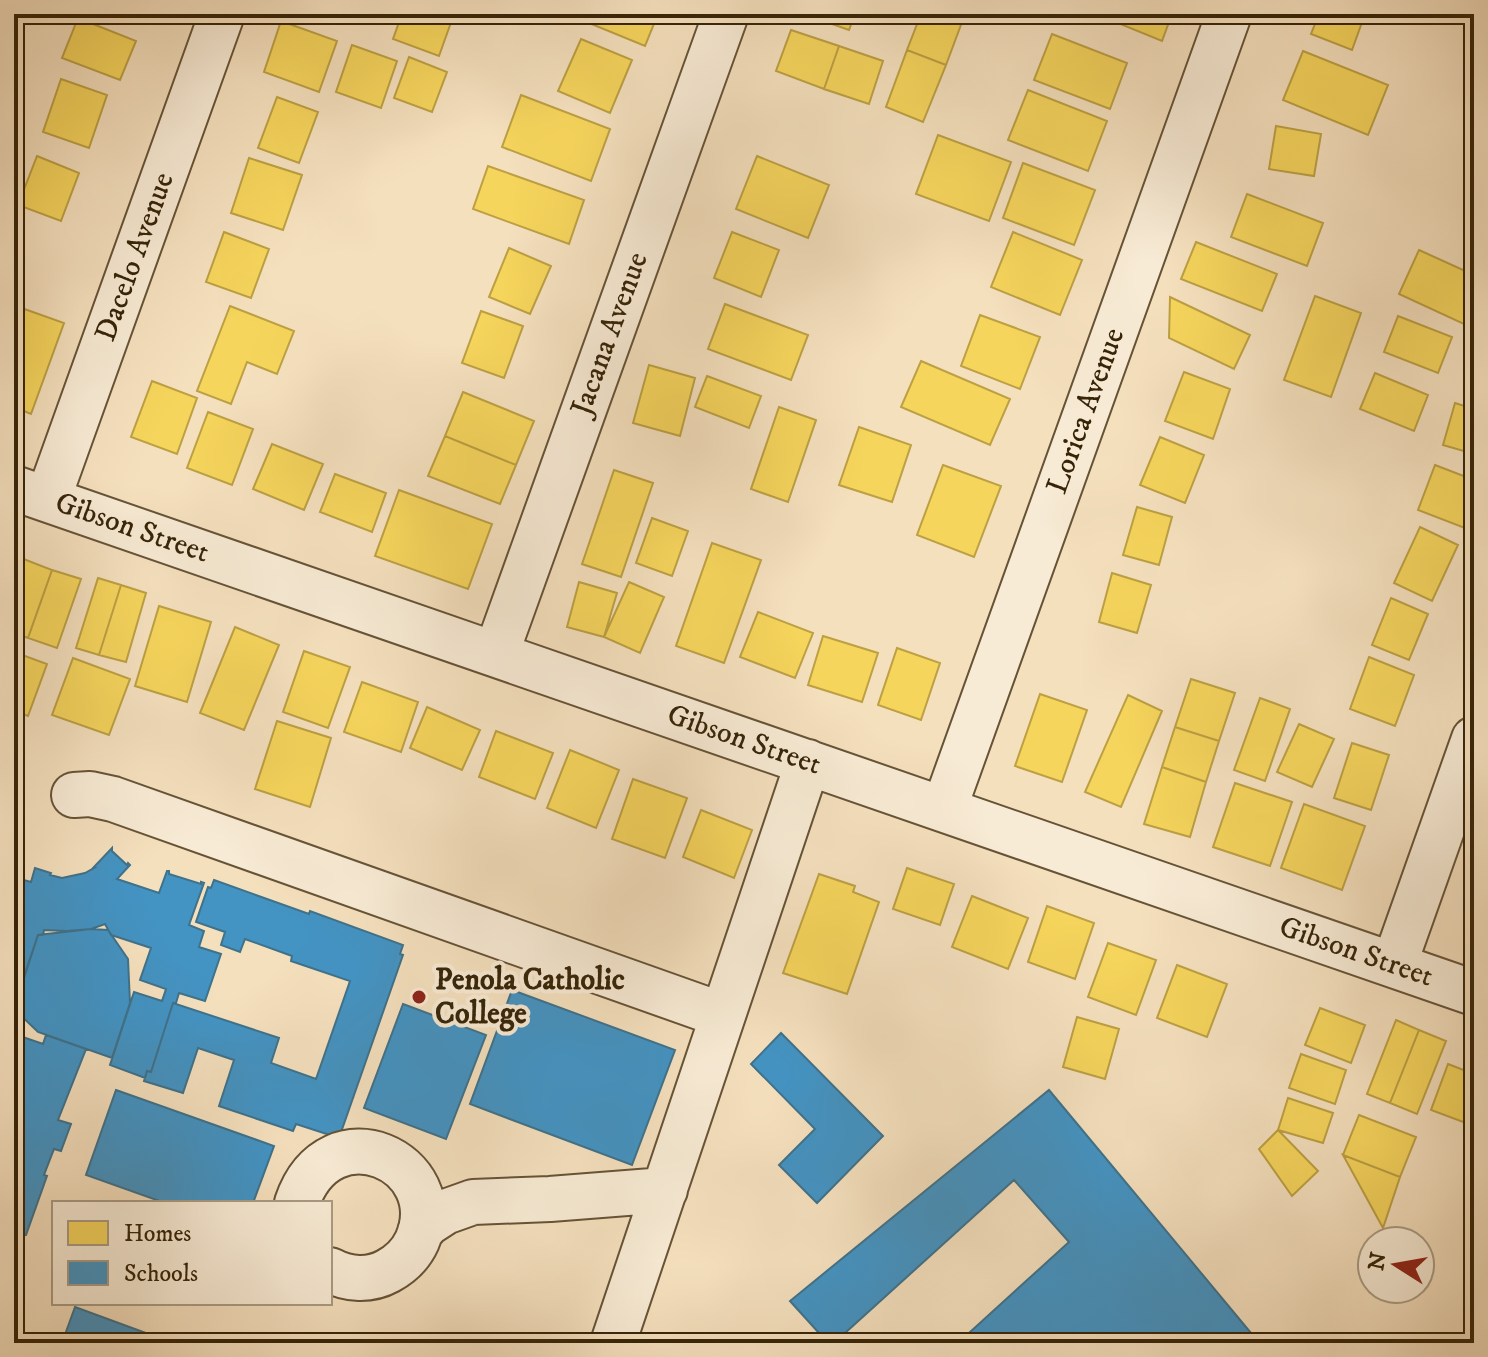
<svg xmlns="http://www.w3.org/2000/svg" width="1488" height="1357" viewBox="0 0 1488 1357" font-family="'IM FELL DW Pica',serif">
<style>
.homes{fill:#f6d55c;stroke:#bca043;stroke-width:2}
.schools{fill:#4393c3;stroke:#3f728b;stroke-width:2}
.lines{fill:none;stroke-linecap:round;stroke-linejoin:round}
.minor-casing{stroke:#665336;stroke-width:48}
.minor{stroke:#f8ebd5;stroke-width:44}
.poi-dot{fill:#8f2418;stroke:#f8ebd5;stroke-width:3}
.labels{text-anchor:middle;dominant-baseline:central;stroke-width:8;stroke-linejoin:round;paint-order:stroke}
.street-label{font-size:30px;fill:#362408;stroke:#f8ebd5}
.poi-label{font-size:30px;font-weight:bold;fill:#362408;stroke:#f8ebd5;text-anchor:start}
</style>
<rect width="100%" height="100%" fill="#f5e0be"/>
<filter id="stains"><feTurbulence type="fractalNoise" baseFrequency=".0025" numOctaves="4"/><feColorMatrix values="0 0 0 0 .2 0 0 0 0 .09 0 0 0 0 .02 0 0 0 .5 -.17"/></filter>
<radialGradient id="worn" r=".72"><stop offset=".6" stop-color="#630" stop-opacity="0"/><stop offset="1" stop-color="#630" stop-opacity=".3"/></radialGradient>
<path class="homes" d="M402,14H454L439,56L393,39Z
M567,14H658L645,46Z
M814,14H855L849,30L812,17Z
M921,14H965L946,65L907,50Z
M1110,14H1172L1162,41L1108,19Z
M1319,14H1365L1352,50L1311,34Z
M78,18L136,41L120,80L62,58Z
M281,21L337,41L319,92L264,72Z
M791,30L839,46L824,89L776,71Z
M1052,34L1127,63L1110,109L1034,80Z
M581,39L632,60L610,113L558,91Z
M352,45L397,61L381,108L336,92Z
M839,46L883,61L869,104L824,89Z
M907,50L946,65L923,122L886,107Z
M1303,51L1388,85L1368,135L1283,100Z
M409,57L447,72L432,112L394,98Z
M61,79L107,95L89,148L43,132Z
M1028,90L1107,121L1088,171L1008,140Z
M521,95L610,129L591,181L502,147Z
M277,97L318,112L299,163L258,148Z
M1276,126L1321,134L1314,176L1269,169Z
M938,135L1011,162L989,221L916,194Z
M37,156L79,173L61,221L18,205Z
M757,156L829,185L808,238L736,209Z
M249,158L302,175L283,230L231,213Z
M1023,163L1095,190L1074,245L1003,218Z
M488,166L584,200L569,244L473,209Z
M1247,194L1323,223L1307,266L1231,237Z
M224,232L269,249L251,298L206,282Z
M732,232L779,250L761,297L714,278Z
M1013,232L1082,260L1060,315L991,287Z
M1196,242L1277,274L1262,311L1181,279Z
M509,248L551,266L530,314L489,297Z
M1419,250L1474,275V306L1466,325L1399,294Z
M1315,296L1361,313L1331,397L1284,380Z
M1170,297L1250,335L1234,369L1169,338Z
M725,304L808,335L791,380L708,349Z
M16,306L64,323L31,414L14,407V313Z
M230,306L294,331L277,374L247,362L231,404L197,391Z
M481,311L523,326L504,378L462,363Z
M980,315L1040,337L1020,389L961,366Z
M1398,316L1452,337L1438,373L1384,352Z
M921,361L1010,399L990,445L901,407Z
M649,365L695,378L680,436L633,423Z
M1184,372L1230,389L1213,439L1165,421Z
M1375,373L1428,395L1414,431L1360,409Z
M707,376L761,396L749,428L695,407Z
M152,381L197,398L177,454L131,437Z
M463,392L534,421L516,465L445,436Z
M1455,403L1474,409V454L1443,445Z
M779,407L816,420L788,502L751,489Z
M208,412L253,429L232,485L187,468Z
M859,427L911,445L892,502L839,485Z
M445,436L516,465L500,504L428,476Z
M1160,437L1204,455L1185,503L1140,485Z
M272,444L323,464L304,510L253,489Z
M943,465L1001,486L974,557L917,535Z
M1435,465L1474,480V520L1470,530L1418,510Z
M614,470L653,483L621,577L582,564Z
M335,474L386,493L372,532L320,512Z
M399,490L492,524L468,589L375,556Z
M1137,507L1172,517L1159,565L1123,555Z
M652,518L688,531L672,576L636,563Z
M1420,527L1458,545L1432,601L1394,583Z
M712,543L761,560L724,663L676,646Z
M21,558L52,570L28,638L14,633V581Z
M52,570L81,579L57,648L28,638Z
M1112,573L1151,585L1137,633L1099,622Z
M98,578L121,585L99,655L76,648Z
M579,582L617,593L604,637L567,627Z
M629,582L664,597L640,653L604,637Z
M121,585L146,593L126,662L99,655Z
M1391,598L1428,614L1409,660L1372,645Z
M159,606L211,622L187,702L135,686Z
M758,612L813,633L795,678L740,657Z
M235,627L279,645L244,730L200,713Z
M823,636L878,653L862,702L808,685Z
M897,648L940,663L921,720L878,705Z
M304,651L350,667L328,728L283,712Z
M14,652L47,664L28,716L14,711Z
M1369,657L1414,675L1395,726L1350,709Z
M73,658L130,679L109,735L52,715Z
M1191,679L1235,693L1219,741L1175,727Z
M362,682L418,702L401,752L344,732Z
M1040,694L1087,710L1062,782L1015,766Z
M1128,695L1162,711L1121,807L1085,792Z
M1260,698L1290,709L1265,781L1234,770Z
M427,707L480,730L462,770L410,748Z
M277,721L331,738L310,807L255,789Z
M1299,724L1334,739L1312,787L1277,772Z
M1175,727L1219,741L1206,782L1162,767Z
M496,731L553,753L535,799L479,777Z
M1352,743L1389,755L1371,810L1334,798Z
M570,750L619,770L596,828L547,808Z
M1162,767L1206,782L1190,837L1144,824Z
M633,779L687,798L665,858L612,839Z
M1235,783L1292,802L1270,866L1213,847Z
M1304,804L1365,826L1342,890L1281,868Z
M701,810L752,830L734,878L683,857Z
M907,868L954,884L940,925L893,909Z
M819,874L855,886L853,892L879,902L847,994L783,973Z
M972,896L1028,918L1008,969L952,947Z
M1047,906L1094,923L1075,979L1028,962Z
M1108,943L1156,960L1136,1015L1088,997Z
M1177,965L1227,984L1207,1037L1157,1018Z
M1320,1008L1365,1025L1351,1063L1305,1045Z
M1077,1017L1119,1029L1105,1079L1063,1067Z
M1396,1020L1419,1030L1390,1103L1367,1094Z
M1419,1030L1446,1041L1417,1114L1390,1103Z
M1301,1054L1346,1070L1335,1104L1289,1088Z
M1448,1064L1474,1074V1126L1431,1110Z
M1288,1098L1333,1113L1323,1143L1278,1130Z
M1359,1115L1416,1137L1400,1177L1343,1155Z
M1278,1130L1318,1171L1292,1196L1259,1149Z
M1343,1155L1400,1177L1383,1228Z"/>
<path class="schools" d="M112,848V851L127,865L128,863L130,865L117,879L159,893L167,871H169V874L201,884V882L204,883L189,925L204,931L199,947L221,954L205,1001L179,993L176,1003H173L151,1072L147,1071L145,1078L110,1065L134,992L162,1001L166,989L140,980L151,948L111,935L105,924L91,929L67,931L44,930L43,935H38L14,1006V899L20,879L31,882L35,868L51,873L50,875L62,878L85,873L94,868H93Z
M214,880L309,914L310,911L403,945L400,954L403,955L339,1138L296,1124L293,1131L219,1106L234,1060L198,1048L183,1093L144,1081L147,1071L151,1072L173,1003L279,1038L271,1063L316,1079L350,981L291,961L292,956L245,939L240,952L221,945L225,932L196,922L208,887L211,888Z
M91,929L108,930L128,959L130,1003L112,1058L38,1032L14,1009L38,935Z
M512,990L675,1050L632,1165L470,1104Z
M403,1004L486,1035L446,1139L364,1108Z
M781,1033L883,1136L817,1203L779,1165L815,1129L751,1064Z
M14,1034L43,1044L46,1035L86,1049L58,1120L71,1124L61,1151L54,1149L44,1175L47,1176L26,1235H23L14,1260Z
M116,1090L274,1146L253,1203H165L86,1175Z
M1049,1090L1251,1333L1242,1343H958L1069,1242L1014,1180L834,1343H828L790,1301Z
M75,1307L173,1343H62Z"/>
<g class="lines">
<g class="minor-casing">
<path id="minor" d="M14,488L1474,993
M48,499L222,14
M496,654L726,14
M74,795L90,794L113,799L722,1015
M944,809L1229,14
M1394,965L1474,739
M297,1203C330,1106 451,1162 417,1241C411,1254 401,1264 388,1271C370,1281 348,1280 330,1270
M420,1232L428,1223L445,1212L473,1202L550,1199L665,1190
M613,1343L808,762"/>
</g>
<use href="#minor" class="minor"/>
</g>
<circle class="poi-dot" cx="419" cy="997" r="8"/>
<g class="labels">
<g class="street-label">
<text transform="translate(135 257) rotate(-70)">Dacelo Avenue</text>
<text transform="translate(610 334) rotate(-70)">Jacana Avenue</text>
<text transform="translate(1086 411) rotate(-70)">Lorica Avenue</text>
<text transform="translate(132 528) rotate(19)">Gibson Street</text>
<text transform="translate(744 740) rotate(19)">Gibson Street</text>
<text transform="translate(1356 952) rotate(19)">Gibson Street</text>
</g>
<g class="poi-label">
<text x="435" y="980">Penola Catholic<tspan x="435" dy="34">College</tspan></text>
</g>
</g>
<rect width="1488" height="1357" fill="none" stroke="#f5e0be" stroke-width="48"/>
<rect x="16" y="16" width="1456" height="1325" fill="none" stroke="#362408" stroke-width="4"/>
<rect x="24" y="24" width="1440" height="1309" fill="none" stroke="#362408" stroke-width="2"/>
<rect x="52" y="1201" width="280" height="104" fill="#f8ebd5" stroke="#aa9b83" stroke-width="2"/>
<rect x="68" y="1221" width="40" height="24" fill="#f6d55c" stroke="#aa9b83" stroke-width="2"/>
<text x="124" y="1241" font-size="24" fill="#362408">Homes</text>
<rect x="68" y="1261" width="40" height="24" fill="#4393c3" stroke="#aa9b83" stroke-width="2"/>
<text x="124" y="1281" font-size="24" fill="#362408">Schools</text>
<g transform="translate(1396 1265) rotate(281)"><circle r="38" fill="#f8ebd5" stroke="#aa9b83" stroke-width="2"/>
<path d="M0-6L14 30L0 20L-14 30Z" fill="#8f2418"/>
<text y="-12" font-size="22" font-weight="bold" text-anchor="middle" fill="#362408">N</text>
</g>
<rect width="100%" height="100%" filter="url(#stains)"/>
<rect width="100%" height="100%" fill="url(#worn)"/>
</svg>
